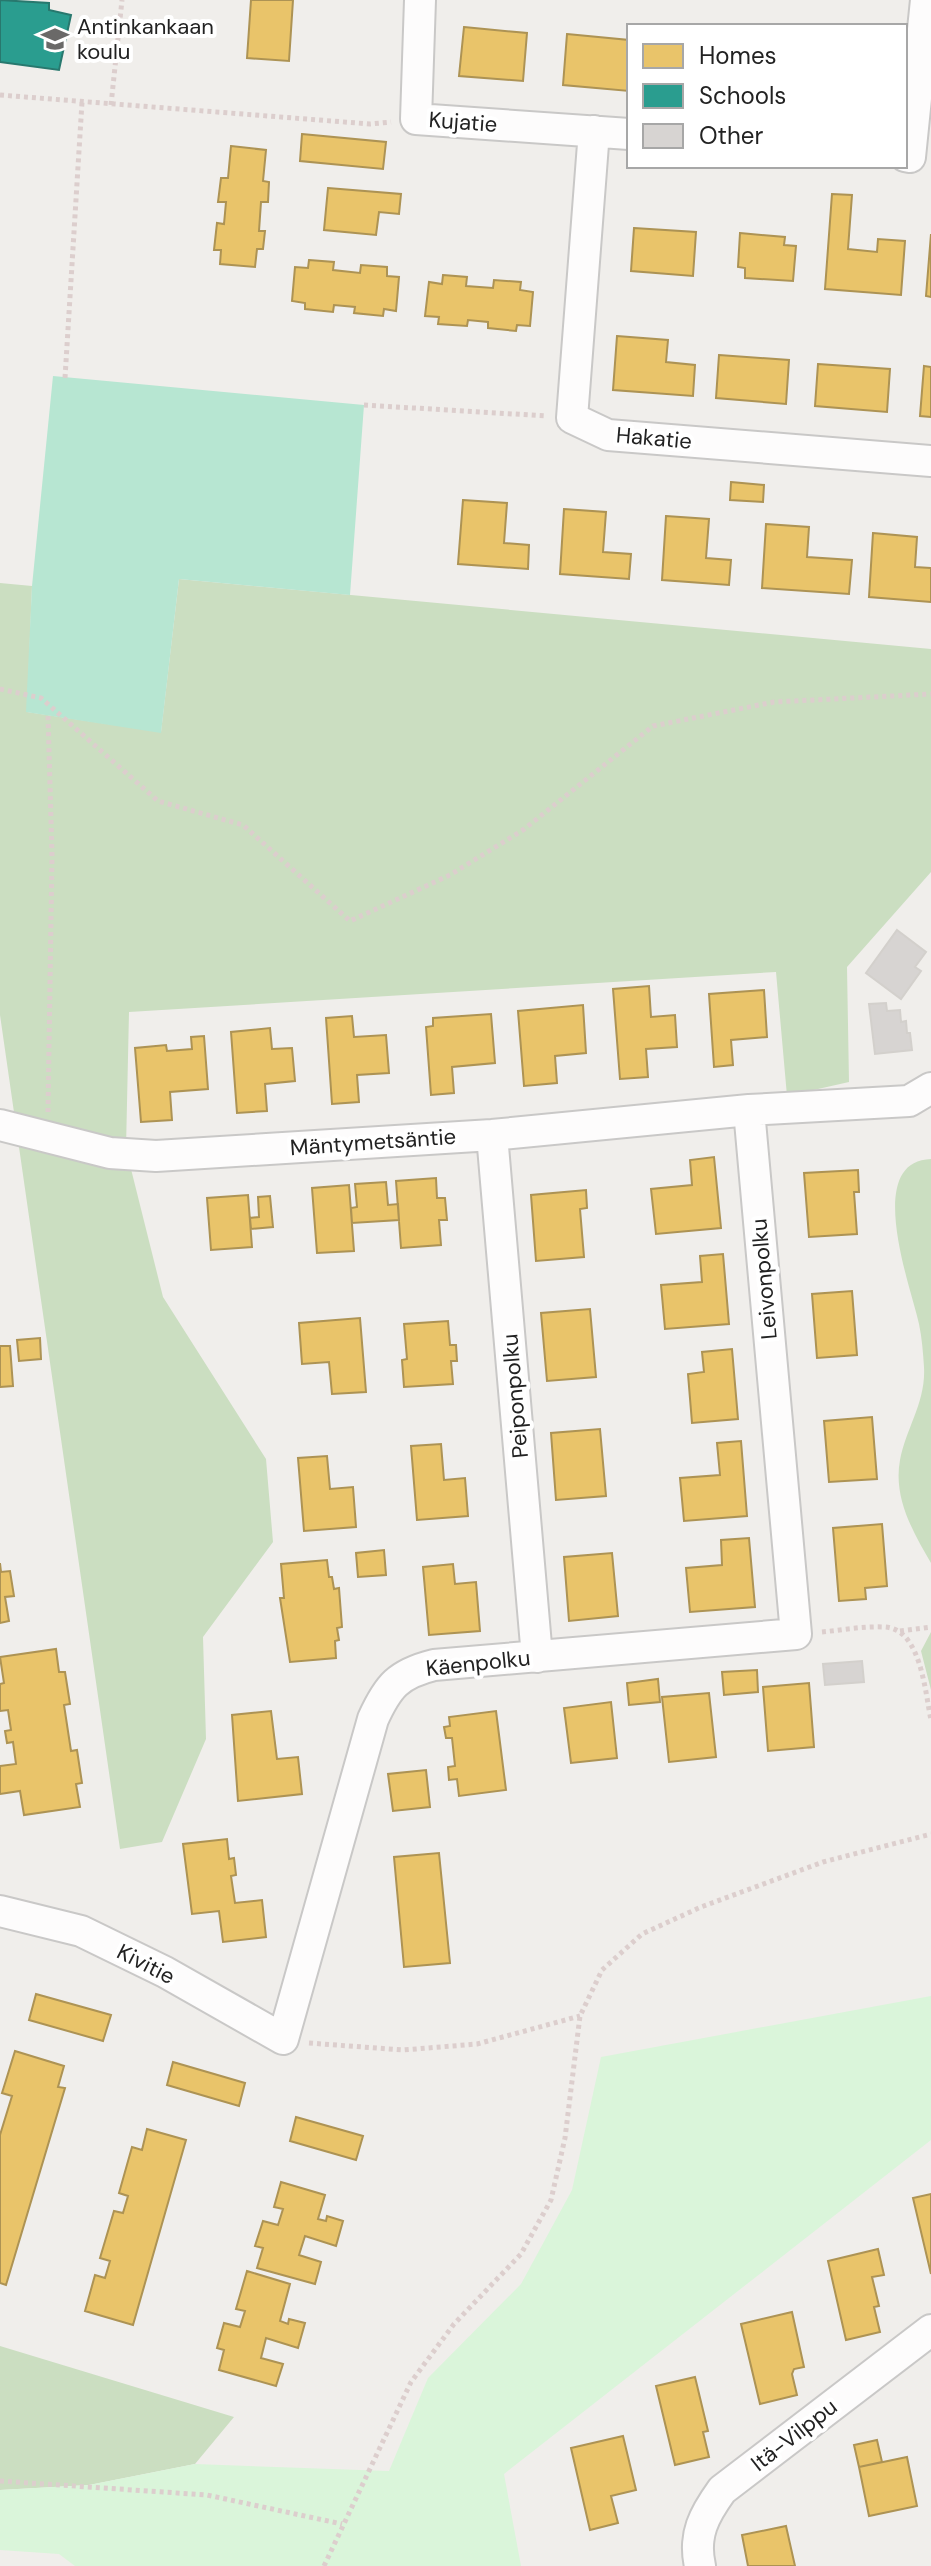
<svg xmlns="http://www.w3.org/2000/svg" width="931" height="2566" viewBox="0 0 931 2566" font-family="'DM Sans',sans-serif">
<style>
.forest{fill:#cbdec1}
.park{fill:#daf5da}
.pitch{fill:#b7e6d2}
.homes{fill:#e9c46a;stroke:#ad9354;stroke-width:2}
.schools{fill:#2a9d8f;stroke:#28786e;stroke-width:2}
.building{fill:#d7d4d2;stroke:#d3d0cc;stroke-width:2}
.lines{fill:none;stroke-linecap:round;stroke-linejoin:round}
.minor-casing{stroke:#c9c8c7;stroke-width:34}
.path{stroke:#dccecd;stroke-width:5;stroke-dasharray:4 4;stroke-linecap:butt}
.minor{stroke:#fdfcfc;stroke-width:30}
.labels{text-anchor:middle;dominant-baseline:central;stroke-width:8;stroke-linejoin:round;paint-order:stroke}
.poi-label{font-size:22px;fill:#222;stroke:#fff;text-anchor:start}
.street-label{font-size:22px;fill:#222;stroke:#fff}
</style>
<rect width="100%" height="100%" fill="#f0eeeb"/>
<path class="forest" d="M179,579L931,649V872L847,967L849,1082L787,1096L776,972L129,1012L126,1149L163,1297L266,1459L273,1542L203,1637L206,1739L162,1842L120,1849L0,1015V583L32,586L27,712L161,732Z
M931,1159V1563C913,1532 893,1498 900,1460C906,1428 926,1402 924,1367C923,1353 922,1338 919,1324C911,1287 863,1161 931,1159Z
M931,1632V1690L921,1651Z
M0,2346L234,2417L195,2464L89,2485L0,2490Z"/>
<path class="park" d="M931,1996V2140L504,2474L521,2566H75L59,2554L0,2550V2490L89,2485L195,2464L389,2471L428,2378L521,2284L572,2190L601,2057Z"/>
<path class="pitch" d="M53,376L364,405L350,595L179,579L161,733L26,712L32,586Z"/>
<path class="homes" d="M251,0H293L289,61L247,58Z
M464,27L527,33L523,81L459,76Z
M567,34L629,40V91L563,85Z
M302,134L386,142L383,169L300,161Z
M231,146L266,150L263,181L269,182L268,202H261L259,231H265L263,249H257L255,267L220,264L221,250H214L217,223L224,224L226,202H218L221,178H228Z
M328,188L401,194L399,214L379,212L376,235L324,230Z
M832,194L852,195L848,249L877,252L878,239L905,241L901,295L825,289Z
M634,228L696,232L693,276L631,271Z
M740,233L785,237L784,245L796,246L793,281L745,278V268L738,267Z
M931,234V297L926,296Z
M309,260L334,262L333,270L360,273L361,265L387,267V276L399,277L396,311L384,309L383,316L354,313L355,307L334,305L333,312L305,309V303L292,301L295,267L308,268Z
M443,275L467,277L466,286L493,288L494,280L521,282L520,290L533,292L530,326L517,325L516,331L488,328V322L468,320L467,326L438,324L439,317L425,316L429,282L442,284Z
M617,336L668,340L666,362L695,365L693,396L613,390Z
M719,355L789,360L786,404L716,398Z
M818,364L890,369L887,412L815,406Z
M924,366L931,367V417L920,416Z
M731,482L764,485L763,502L730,500Z
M463,500L507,503L504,543L529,545L528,569L458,564Z
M564,509L606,512L603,552L631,554L629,579L560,574Z
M666,516L709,519L706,558L731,560L729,585L662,580Z
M766,524L809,527L807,557L852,560L849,594L762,588Z
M873,533L917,537L915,567L931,568V602L869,597Z
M649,986L651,1017L675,1015L677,1047L646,1049L648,1077L620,1079L613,989Z
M764,990L767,1037L731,1040L733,1065L714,1067L709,994Z
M583,1005L586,1053L555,1056L557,1083L524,1086L518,1011Z
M491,1014L495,1063L452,1067L454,1093L431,1095L426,1027L433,1026V1018Z
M352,1016L354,1037L386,1035L389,1073L357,1075L359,1102L332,1104L326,1018Z
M270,1028L272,1049L292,1048L295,1081L265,1084L267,1111L237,1113L231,1032Z
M204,1036L208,1089L170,1092L172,1120L141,1122L135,1048L166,1045L167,1051L192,1049L191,1037Z
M714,1157L721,1228L656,1234L651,1189L692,1185L690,1160Z
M858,1170L859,1192H854L857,1234L809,1237L804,1173Z
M436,1178L437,1198H445L447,1220H439L441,1245L401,1248L396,1181Z
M386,1182L388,1205L398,1204L399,1220L352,1223L351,1208L357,1207L355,1184Z
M349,1185L354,1251L317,1253L312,1188Z
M586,1190L587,1208L580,1209L584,1257L536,1261L531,1195Z
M248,1195L252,1247L211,1250L207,1198Z
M270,1196L273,1227L251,1229L250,1218L259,1217L258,1197Z
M723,1254L729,1324L665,1329L661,1285L702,1282L700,1256Z
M852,1291L857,1355L817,1358L812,1294Z
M590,1309L596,1377L547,1381L541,1313Z
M360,1318L366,1392L332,1394L329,1362L302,1364L299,1323Z
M448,1321L450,1345H456L457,1361H451L453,1384L404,1387L402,1360L407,1359L404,1324Z
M40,1338L41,1359L19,1361L17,1340Z
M0,1346H10L13,1386L0,1387Z
M732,1349L738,1419L692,1423L688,1374L704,1372L702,1352Z
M872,1417L877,1479L829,1482L824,1421Z
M600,1429L606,1496L556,1500L551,1433Z
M741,1441L747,1516L684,1521L680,1478L720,1475L717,1443Z
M441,1444L444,1480L465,1478L468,1516L417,1520L411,1446Z
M327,1456L330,1489L353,1487L356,1527L304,1531L298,1458Z
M882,1524L887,1586L865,1588L866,1599L839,1601L833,1528Z
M749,1538L755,1607L690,1612L686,1568L722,1565L721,1540Z
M384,1550L386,1575L358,1577L356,1553Z
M612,1553L618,1616L569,1621L564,1557Z
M327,1560L329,1577H332L334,1589L339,1588L342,1627L337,1628L339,1640L335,1641L336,1658L290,1662L280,1598H284L281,1564Z
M0,1563L1,1572L10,1571L14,1596L5,1597L9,1621L0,1623Z
M453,1564L455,1584L476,1582L480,1631L429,1635L423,1567Z
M56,1649L59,1672H65L70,1704L64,1705L71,1751L77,1750L82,1783L76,1784L80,1807L24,1815L20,1791L0,1794V1766L16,1764L13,1742L7,1743L5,1731L11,1730L8,1710L0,1711V1684L4,1683L0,1657Z
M757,1670L758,1692L724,1695L722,1672Z
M658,1679L660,1702L629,1705L627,1683Z
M809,1683L814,1747L768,1751L763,1687Z
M709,1693L716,1757L669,1762L662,1697Z
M611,1702L617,1758L571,1763L564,1708Z
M271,1711L277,1759L298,1757L302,1794L238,1801L232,1715Z
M496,1711L506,1790L459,1796L457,1779L449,1780L448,1767L455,1766L452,1738H446L444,1727L450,1726L449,1717Z
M426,1770L430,1807L393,1811L388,1774Z
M227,1839L229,1859L234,1858L236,1875L231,1876L235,1903L262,1900L266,1937L223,1942L219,1911L192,1914L183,1844Z
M439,1853L450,1963L404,1967L394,1857Z
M36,1994L111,2015L103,2041L29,2020Z
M15,2051L64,2066L58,2087L65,2088L6,2285L0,2283V2135L12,2096L2,2093Z
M173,2062L245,2083L239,2106L167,2085Z
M296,2117L363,2136L356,2160L290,2141Z
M147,2129L186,2140L133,2325L85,2311L95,2275L105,2278L110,2261L100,2258L114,2211L123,2213L128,2196L119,2193L132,2147L142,2150Z
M281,2182L325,2195L318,2219L326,2221L327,2216L343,2221L336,2246L305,2236L299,2255L321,2262L315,2284L257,2268L263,2248L255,2246L263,2221L278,2225L283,2209L274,2207Z
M931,2194V2274L913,2198Z
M878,2249L884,2275L872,2277L879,2306L874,2307L880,2332L846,2340L828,2261Z
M247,2271L290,2284L280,2321L288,2324L289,2319L305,2323L298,2348L266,2338L261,2358L283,2364L276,2386L219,2370L224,2350L217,2348L224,2323L240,2327L245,2311L236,2309Z
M792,2312L804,2367L794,2369L792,2374L797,2395L760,2404L741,2324Z
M695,2377L708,2431L703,2432L709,2457L675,2465L656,2386Z
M623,2436L636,2490L611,2496L618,2523L590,2530L571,2448Z
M877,2440L882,2462L859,2467L854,2445Z
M907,2457L917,2506L869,2516L859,2467Z
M786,2526L795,2566H748L742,2535Z"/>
<path class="schools" d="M0,0L49,3V10L71,15L59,70L0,62Z"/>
<path class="building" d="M897,930L926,952L915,967L921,971L901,999L866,973Z
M886,1003L887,1011L900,1010L901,1022L906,1021L907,1033H910L912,1050L875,1054L869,1004Z
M862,1661L864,1682L825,1685L823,1664Z"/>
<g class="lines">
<g class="minor-casing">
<path id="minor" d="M420,0L416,119L629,134
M594,131L572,418L608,435L931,461
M905,156L910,157L926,0
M0,1125L110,1153L156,1156L492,1135L749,1110
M492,1135L537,1657
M0,1911L81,1931L165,1972L283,2039L373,1719C388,1686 398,1674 434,1665L796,1634L749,1110L909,1101L931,1088
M700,2566C693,2535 704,2515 722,2490L931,2330"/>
</g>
<path class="path" d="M0,95L370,124L391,122
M111,105L122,0
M65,378L82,102
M364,405L547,416
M0,689L41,698L158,801L243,825L350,921L450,875L523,830L653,726L774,702L931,694
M48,1112L52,855L48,715
M900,1631L931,1627
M822,1632C842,1630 863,1626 884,1627C921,1628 925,1692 931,1720
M309,2043L403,2050L477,2044L580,2016
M0,2481L207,2495L342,2524
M324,2566L411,2382L454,2324L521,2254L551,2200L565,2138L580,2016L602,1970L642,1934L701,1907L823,1862L931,1834"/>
<use href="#minor" class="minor"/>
</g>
<defs>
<g id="school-bare" transform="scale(2.16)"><path d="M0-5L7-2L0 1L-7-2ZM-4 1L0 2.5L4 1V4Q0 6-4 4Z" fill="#6a6968" stroke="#fff" stroke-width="2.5" paint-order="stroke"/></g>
</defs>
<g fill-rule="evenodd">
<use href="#school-bare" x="55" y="39"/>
</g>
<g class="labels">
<g class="poi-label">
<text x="77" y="26">Antinkankaan<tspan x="77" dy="25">koulu</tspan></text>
</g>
<g class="street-label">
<text transform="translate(463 122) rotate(4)">Kujatie</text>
<text transform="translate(654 438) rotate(5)">Hakatie</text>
<text transform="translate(373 1142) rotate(-4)">Mäntymetsäntie</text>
<text transform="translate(764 1279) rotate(-95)">Leivonpolku</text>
<text transform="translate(515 1396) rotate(-95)">Peiponpolku</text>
<text transform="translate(478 1663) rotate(-6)">Käenpolku</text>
<text transform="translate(146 1964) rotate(27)">Kivitie</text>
<text transform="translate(794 2435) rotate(-38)">Itä-Vilppu</text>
</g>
</g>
<rect x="627" y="24" width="280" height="144" fill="#ffffff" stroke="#a7a7a7" stroke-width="2"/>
<rect x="643" y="44" width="40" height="24" fill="#e9c46a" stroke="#a7a7a7" stroke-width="2"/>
<text x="699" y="64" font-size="24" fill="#222222">Homes</text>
<rect x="643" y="84" width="40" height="24" fill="#2a9d8f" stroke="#a7a7a7" stroke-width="2"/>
<text x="699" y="104" font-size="24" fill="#222222">Schools</text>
<rect x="643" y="124" width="40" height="24" fill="#d7d4d2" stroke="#a7a7a7" stroke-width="2"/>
<text x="699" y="144" font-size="24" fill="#222222">Other</text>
</svg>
